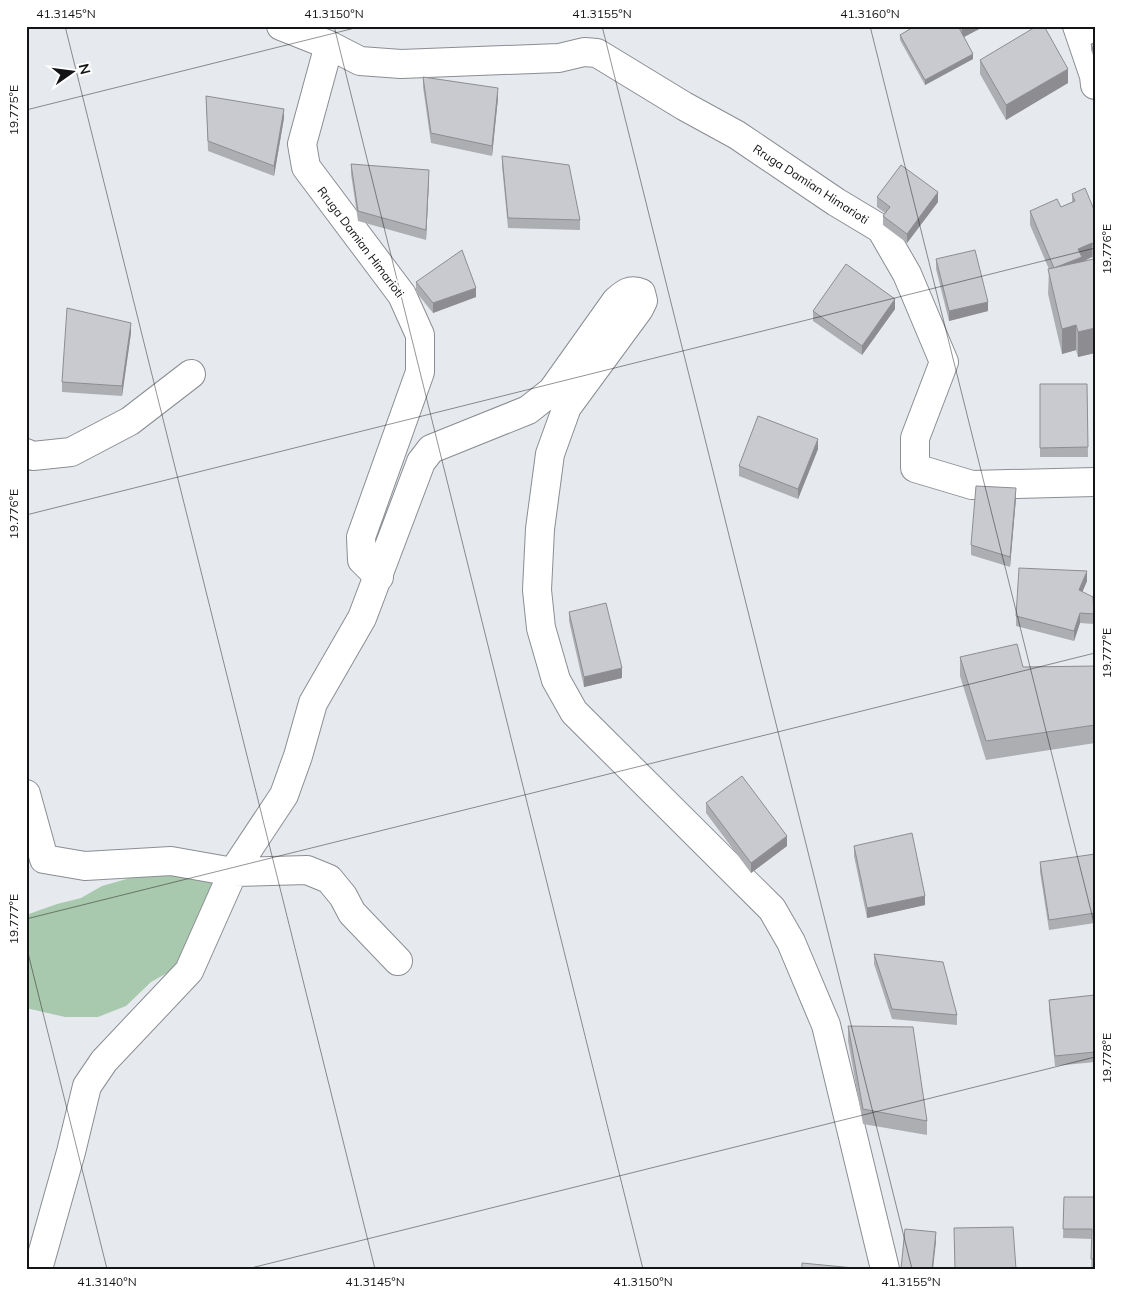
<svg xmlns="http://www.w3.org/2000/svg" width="1121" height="1295" viewBox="0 0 1121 1295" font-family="Mulish,sans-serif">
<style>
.green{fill:#a9c9ae}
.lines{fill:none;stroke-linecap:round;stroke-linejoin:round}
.minor-casing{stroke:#8a8d92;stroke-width:30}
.minor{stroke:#fff;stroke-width:28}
.wall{fill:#adaeb2;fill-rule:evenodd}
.shaded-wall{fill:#8d8d91}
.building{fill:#c9cacf;stroke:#8d8d91}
.ticks{fill:none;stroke:#131415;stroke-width:1;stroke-opacity:0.45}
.labels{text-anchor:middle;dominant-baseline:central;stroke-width:4;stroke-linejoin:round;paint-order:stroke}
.street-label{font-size:12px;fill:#131415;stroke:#fff}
.neatline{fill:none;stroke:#131415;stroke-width:2}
.ticks-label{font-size:12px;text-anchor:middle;fill:#131415}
</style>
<rect width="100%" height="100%" fill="#e6eaef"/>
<path class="green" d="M165,868L219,882L176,968L151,982L126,1006L98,1017H65L26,1008V915L57,904L81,898L102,886Z"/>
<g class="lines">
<g class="minor-casing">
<path id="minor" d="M281,26L329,45L360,61L401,64L559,58L584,52L597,53L684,106L737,135L836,202L881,229L907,274L944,362L915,438V468L972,485L1095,482
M1077,26L1094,76L1095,85
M329,45L302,144L306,167L402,295L420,335V372L361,537L362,560L379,577
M26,453L33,456L71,452L130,421L191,374
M26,794L44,859L85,866L171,861L233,872L307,870L329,879L343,896L352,913L398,961
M38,1269L71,1152L87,1086L104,1061L189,971L233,872L284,795L298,756L313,703L362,618L421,462L431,449L528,410L552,391L616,301C624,294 630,288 641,293L643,301L639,309L567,407L550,454L540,529L537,590L541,628L556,680L574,712L772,909L791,942L826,1025L885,1269"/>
</g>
<use href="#minor" class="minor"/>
</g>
<path class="wall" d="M915,26H985L964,37L973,59L925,85L900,40V35Z
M1095,43V60L1091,50V44Z
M980,60L1068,83L1006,120L980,74Z
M423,77L498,98L492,156L431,143L423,87Z
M206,96L284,118L274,176L208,151Z
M502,156L580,220V230L508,228L502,166Z
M351,164L429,180L426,240L358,221L351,174Z
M1072,194L1095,212V353L1078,357L1076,350L1062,354L1048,294L1049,269L1030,225V211L1061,207L1072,202ZM1092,257L1093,259L1084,261Z
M877,197L938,202L907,243L883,225V216L885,213L877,207Z
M936,259L988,311L949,321L936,269Z
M416,282L476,297L433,313L416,292Z
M895,309L862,355L813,321V311Z
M131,333L122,396L62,392V382Z
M1040,384H1087L1088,457H1040Z
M818,449L798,499L739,476V466Z
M1016,498L1010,567L971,555V545Z
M1087,581L1082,592L1094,614V624L1080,623L1074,641L1016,626V616Z
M569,612L622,678L584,687L569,621Z
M960,657L1023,667L1095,666V743L986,760L960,676Z
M706,803L787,846L751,873L706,813Z
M854,846L925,905L867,918L854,856Z
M1095,854V923L1049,930L1040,872V862Z
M874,954L957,1015V1025L892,1019L874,964Z
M1095,995V1062L1055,1066L1049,1010V1000Z
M848,1026L927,1121V1135L863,1124L848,1041Z
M1064,1197H1095V1269H1091L1092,1239L1063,1238Z"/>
<path class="shaded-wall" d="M966,26H985L962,38V28Z
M973,54V59L925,85V80Z
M1068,69V83L1006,120V105Z
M498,88V98L492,156V146Z
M284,109V118L274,176V166Z
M429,170V180L426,240V230Z
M938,192V202L907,243V234Z
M1092,243V257L1082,262L1054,268L1078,249Z
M476,288V297L433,313V303Z
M895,299V309L862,355V346Z
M988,302V311L949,321V311Z
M131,323V333L122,396V386Z
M1076,325V350L1062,354V329Z
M1095,328V353L1078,357V332Z
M818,439V449L798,499V489Z
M1016,488V498L1010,567V557Z
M1087,571V581L1079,600V590Z
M1080,613V623L1074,641V631Z
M622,668V678L584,687V677Z
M787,836V846L751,873V863Z
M925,896V905L867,918V908Z
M936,1232V1242L933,1269H932Z"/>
<path class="building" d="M915,26H958L973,54L925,80L900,35Z
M1037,26H1044L1068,69L1006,105L980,60Z
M1095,43V55L1091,44Z
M423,77L498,88L492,146L431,133Z
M206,96L284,109L274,166L208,141Z
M502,156L569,165L580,220L508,218Z
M351,164L429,170L426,230L358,211Z
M901,165L938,192L907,234L883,216L890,207L877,197Z
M1085,188L1095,212V248L1092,243L1078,249L1082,257L1054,268L1030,211L1057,199L1061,207L1075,201L1072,194Z
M462,250L476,288L433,303L416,282Z
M975,250L988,302L949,311L936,259Z
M1094,259L1095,328L1078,332L1076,325L1062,329L1048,269Z
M846,264L895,299L862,346L813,311Z
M67,308L131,323L122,386L62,382Z
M1040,384H1087L1088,447L1040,448Z
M758,416L818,439L798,489L739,466Z
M976,486L1016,488L1010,557L971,545Z
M1019,568L1087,571L1079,590L1093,597L1094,614L1080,613L1074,631L1016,616Z
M606,603L622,668L584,677L569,612Z
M1017,644L1023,667L1095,666V725L986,741L960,657Z
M742,776L787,836L751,863L706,803Z
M912,833L925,896L867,908L854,846Z
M1095,854V913L1049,920L1040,862Z
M874,954L943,962L957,1015L892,1009Z
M1095,995V1052L1055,1056L1049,1000Z
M848,1026L913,1027L927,1121L863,1109Z
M1064,1197H1095V1259H1091L1092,1229H1063Z
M1013,1227L1016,1269H955L954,1228Z
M905,1229L936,1232L932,1269H901Z
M802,1263L864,1269H802Z"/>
<path class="ticks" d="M65,26L375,1269M334,26L643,1269M602,26L912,1269M870,26L1095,927M26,110L363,26M26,515L1095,248M26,919L1095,653M26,945L107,1269M247,1269L1095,1057"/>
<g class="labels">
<g class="street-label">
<text transform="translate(811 184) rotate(33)">Rruga Damian Himarioti</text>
<text transform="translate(361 242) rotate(53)">Rruga Damian Himarioti</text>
</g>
</g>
<rect width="1121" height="1295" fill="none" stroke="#ffffff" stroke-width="55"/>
<g transform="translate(72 72) rotate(76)" stroke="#ffffff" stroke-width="4" paint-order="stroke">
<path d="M0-4L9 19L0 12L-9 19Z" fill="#131415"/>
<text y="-8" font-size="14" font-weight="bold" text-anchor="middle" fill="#131415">N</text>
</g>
<rect x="28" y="28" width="1066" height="1240" class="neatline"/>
<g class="ticks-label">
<text x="66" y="18">41.3145°N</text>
<text x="334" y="18">41.3150°N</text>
<text x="602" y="18">41.3155°N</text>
<text x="870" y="18">41.3160°N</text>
<text transform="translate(14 110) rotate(-90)" y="4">19.775°E</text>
<text transform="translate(1107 249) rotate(-90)" y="4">19.776°E</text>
<text transform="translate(14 514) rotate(-90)" y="4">19.776°E</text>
<text transform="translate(1107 653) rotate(-90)" y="4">19.777°E</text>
<text transform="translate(14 919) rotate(-90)" y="4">19.777°E</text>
<text transform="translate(1107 1058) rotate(-90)" y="4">19.778°E</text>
<text x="107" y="1286">41.3140°N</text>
<text x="375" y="1286">41.3145°N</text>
<text x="643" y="1286">41.3150°N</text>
<text x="911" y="1286">41.3155°N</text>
</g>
</svg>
